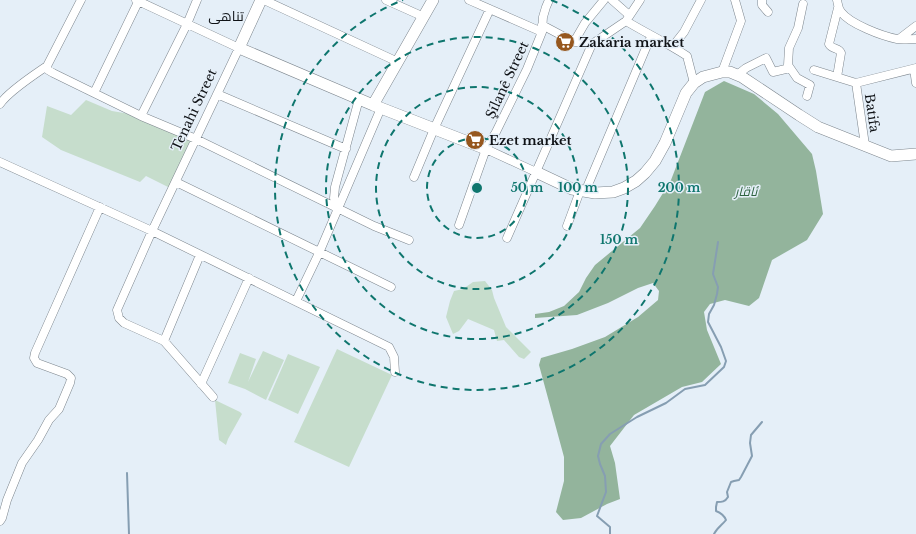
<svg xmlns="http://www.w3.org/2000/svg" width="916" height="534" viewBox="0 0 916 534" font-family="'Libre Baskerville',Cairo,serif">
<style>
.green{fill:#c6ddcc}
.forest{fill:#93b49c}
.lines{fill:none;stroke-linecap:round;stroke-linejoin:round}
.stream{stroke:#869eb2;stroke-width:2}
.street-casing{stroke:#7d868e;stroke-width:9}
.secondary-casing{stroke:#7d868e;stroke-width:12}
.street{stroke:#fff;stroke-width:8}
.secondary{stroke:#fff;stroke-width:11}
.ring{fill:none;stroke:#0f766e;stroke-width:2;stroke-dasharray:7 5}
.labels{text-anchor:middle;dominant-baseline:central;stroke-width:3;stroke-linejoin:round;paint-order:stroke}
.poi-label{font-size:13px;font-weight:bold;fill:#101317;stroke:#e5eff8;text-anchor:start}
.street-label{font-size:13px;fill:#101317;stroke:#e5eff8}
.park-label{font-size:13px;font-style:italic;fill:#2e6340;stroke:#e5eff8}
.neighbourhood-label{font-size:14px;fill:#101317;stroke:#e5eff8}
.centre{fill:#0f766e;stroke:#e5eff8;stroke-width:2}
.ring-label{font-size:12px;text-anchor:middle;font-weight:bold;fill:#0f766e;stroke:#e5eff8;stroke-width:3;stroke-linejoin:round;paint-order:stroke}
</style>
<rect width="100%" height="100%" fill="#e5eff8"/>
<path class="green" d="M86,100L112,111L142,116L196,139L172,189L146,176L140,182L61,150L42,137L47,106L71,115Z
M485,281L492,290L494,298L506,327L531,352L524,359L519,357L504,340L497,341L494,330L468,319L459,331L453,334L446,317L450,301L454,291L463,289L473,282Z
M337,349L392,375L349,467L294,442Z
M263,351L284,360L266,400L245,389L228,383L240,353L256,359L248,382Z
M288,354L320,367L298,414L268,400Z
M215,400L240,412L242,414L228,439L226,445L219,440Z"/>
<path class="forest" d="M724,81L754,94L778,114L812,154L816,171L823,214L807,240L772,260L759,298L749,306L725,300L710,304L704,312L707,330L721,364L702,382L682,387L634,415L610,446L615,463L620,499L607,504L581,518L563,520L556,512L564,481V457L539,365L541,358L572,349L605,337L638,317L658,300L659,291L653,283L638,288L608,303L577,315L535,318V314L549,312L564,306L579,292L586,278L595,265L640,228L655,206L671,180L705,92Z"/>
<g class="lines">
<path class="stream" d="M127,473L129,534
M610,534V527L597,516L606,492L605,476L600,464L598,456L601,444L610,434L637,417L666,403L685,389L705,385L724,367L726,361L721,347L708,322L709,314L714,305L717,294L718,287L713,274L718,242
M714,534C717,528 722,525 726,520C724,515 721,513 716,511V507L717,502C722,502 725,502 728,497L727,492L731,482L734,481L739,480L741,477L752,456L750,443L751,435L762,422"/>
<g class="street-casing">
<path id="street" d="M81,0L47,66L48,70L53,73L141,116L196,139L374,226L409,240
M136,0L239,48L152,231L117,310L119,318L124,323L164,341L213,397
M264,0L398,62
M386,0L424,17
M469,0L542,32
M549,0L546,7L543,17L542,32L527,69L496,132L486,149L536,172L592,44L626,21L640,0
M612,0L629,15
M762,0V5L768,12
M837,0C838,4 838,8 841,12C850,24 882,36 897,39C903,40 910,39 916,39
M803,4L798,28L789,48L788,65L797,78L810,85L807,96
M626,21C646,33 667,43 687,56L694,83
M542,25L574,42L592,44
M899,39L916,26
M574,42L585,23L604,0
M673,46L684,32L701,0
M914,69L916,83
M814,70L856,83L916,68
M722,72L741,21L735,0
M737,75L746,68L766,58L773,72L790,68
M837,77L841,53C839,47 832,50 829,44L838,8
M856,83L865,145
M94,93L139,0
M217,94L346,149
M0,104C9,91 34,75 47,66
M141,116L187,24L197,0
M0,162L152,231L389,347L394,357L395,372
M414,177L434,129L490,9
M176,182L391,287
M585,192L651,36
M338,208L334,198L335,187L359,99
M459,225L486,149
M567,226L580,191
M507,238L536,172
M296,301L319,253L381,108
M164,341L200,255
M201,384L249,278
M0,521L2,518L7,500L22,463L38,440L49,420L59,409L70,383L71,378L67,374L37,363L34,358L35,353L100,207"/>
</g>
<g class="secondary-casing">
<path id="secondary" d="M261,0L239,48L373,105L486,149
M373,105L433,0
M536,172L572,189L595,193L613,192L624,188L636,181L645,173L655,161L665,143L686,93L694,83L703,77L722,72H730L742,77L799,115L818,127L891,156L916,154"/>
</g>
<use href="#street" class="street"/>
<use href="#secondary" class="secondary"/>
</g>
<g class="ring">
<circle cx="477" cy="188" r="50"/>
<circle cx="477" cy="188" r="101"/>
<circle cx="477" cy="188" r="151"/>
<path d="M551 0A202 202 0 1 1 403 0"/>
</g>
<defs>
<g id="supermarket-disc" transform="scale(1)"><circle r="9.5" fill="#96571e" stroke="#e5eff8"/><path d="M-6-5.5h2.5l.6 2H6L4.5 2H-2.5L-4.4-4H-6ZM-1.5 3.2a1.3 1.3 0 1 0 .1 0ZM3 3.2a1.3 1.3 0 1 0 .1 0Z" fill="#fff"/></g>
</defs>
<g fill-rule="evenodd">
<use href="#supermarket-disc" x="565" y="42"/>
<use href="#supermarket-disc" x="475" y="140"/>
</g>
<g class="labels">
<g class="poi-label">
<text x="579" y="42">Zakaria market</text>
<text x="489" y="140">Ezet market</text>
</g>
<g class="street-label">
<text transform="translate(507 80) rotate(-65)">Şílanê Street</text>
<text transform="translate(194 110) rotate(-65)">Tenahi Street</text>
<text transform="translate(872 113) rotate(82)">Batifa</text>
</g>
<g class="park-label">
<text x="746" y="191">ئاقار</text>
</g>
<g class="neighbourhood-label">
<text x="226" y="16">تناهى</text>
</g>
</g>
<circle cx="477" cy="188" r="6" class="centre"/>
<g class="ring-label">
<text x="527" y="192">50 m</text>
<text x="578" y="192">100 m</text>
<text x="679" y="192">200 m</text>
<text x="619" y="244">150 m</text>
</g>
</svg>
